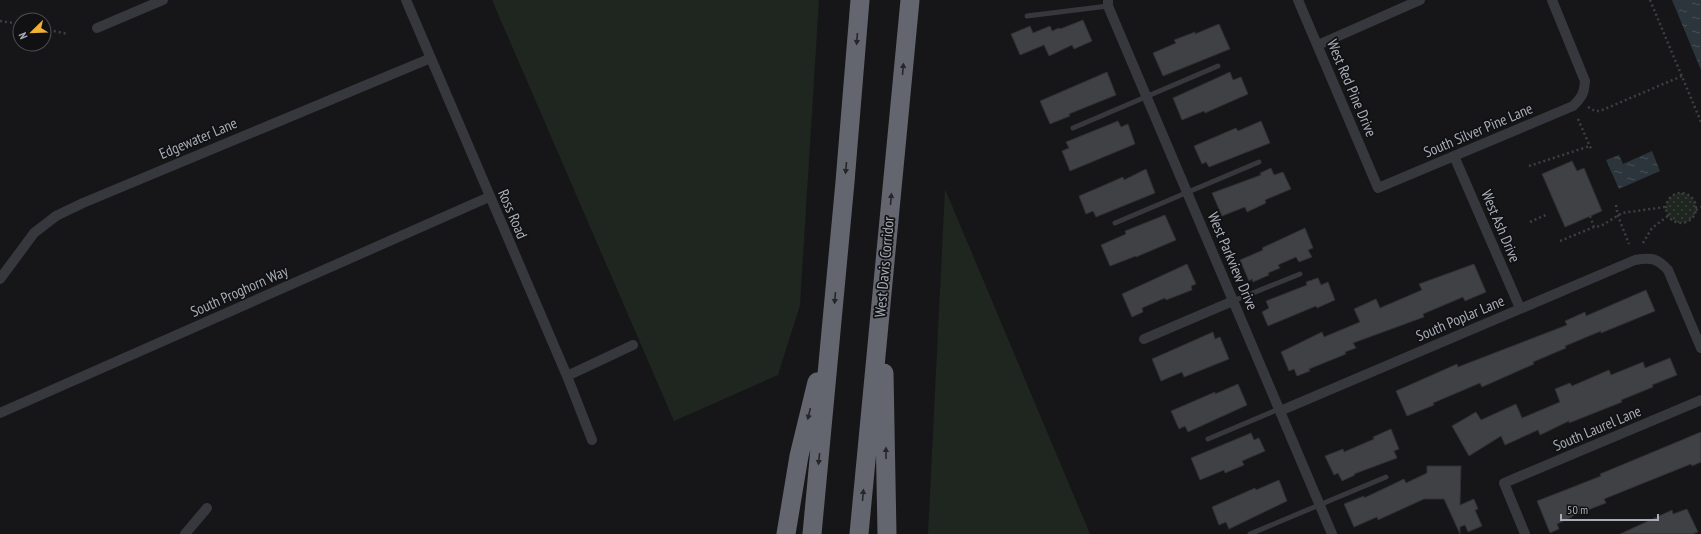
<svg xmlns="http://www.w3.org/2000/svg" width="1701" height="534" viewBox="0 0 1701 534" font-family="'PT Sans Narrow',sans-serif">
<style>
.grass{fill:#1e261f}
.park{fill:url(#park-dots)}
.water{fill:url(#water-ripples)}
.building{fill:#404145;stroke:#303034}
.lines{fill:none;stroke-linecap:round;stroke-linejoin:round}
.path{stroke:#3d3f44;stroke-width:2.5;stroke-dasharray:2 3;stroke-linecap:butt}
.service{stroke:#37383d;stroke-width:5}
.minor{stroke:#37383d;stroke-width:10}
.motorway{stroke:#63666e;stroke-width:19}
.oneway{fill:#26262a}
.labels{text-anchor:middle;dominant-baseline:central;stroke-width:3.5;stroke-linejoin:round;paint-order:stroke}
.street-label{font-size:15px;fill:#a8adb8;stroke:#111113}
</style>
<defs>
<pattern id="park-dots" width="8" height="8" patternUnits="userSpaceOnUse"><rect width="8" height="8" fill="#1e261f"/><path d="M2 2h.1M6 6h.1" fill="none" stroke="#3c433d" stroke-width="1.8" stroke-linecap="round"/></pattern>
<pattern id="water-ripples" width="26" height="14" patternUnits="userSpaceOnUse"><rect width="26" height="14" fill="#2c353c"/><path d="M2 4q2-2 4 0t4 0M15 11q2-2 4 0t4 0" fill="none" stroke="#485056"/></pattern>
</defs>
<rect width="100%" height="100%" fill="#161618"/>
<path class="grass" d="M492,0H819L800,305L778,375L674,421Z
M945,189L1090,534H928Z"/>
<path class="park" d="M1666 208a15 15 0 1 1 30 0a15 15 0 1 1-30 0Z"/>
<path class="water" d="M1672,0H1701V70Z
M1652,151L1660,171L1619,189L1606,160L1619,155L1623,164Z"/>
<path class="building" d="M1083,20L1092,41L1074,49L1072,45L1049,56L1044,45L1020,55L1011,34L1030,26L1033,33L1050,26L1052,31L1059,28L1060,29Z
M1219,24L1230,49L1163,76L1153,53L1176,43L1174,40L1195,32V34Z
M1107,72L1116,95L1069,114L1070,116L1050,124L1040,101Z
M1230,72L1233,80L1241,77L1248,94L1205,113L1204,111L1182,120L1173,98Z
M1118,121L1121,127L1128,124L1135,144L1070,171L1062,151L1069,148L1066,142Z
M1261,121L1270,143L1209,167L1206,162L1202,164L1194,146L1236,128L1238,131Z
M1572,161L1577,171L1584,168L1602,211L1565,227L1542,174Z
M1271,168L1274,175L1283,172L1291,189L1265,200L1266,203L1247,212L1245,207L1222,216L1212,193L1261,175L1260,173Z
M1146,169L1155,193L1096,217L1093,211L1086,214L1079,196L1123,177L1124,180Z
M1165,215L1176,240L1136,257V256L1110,266L1101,245L1126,234L1125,231Z
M1305,228L1313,248L1308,250L1312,257L1299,262L1296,257L1278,265L1280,268L1268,273L1269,275L1253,282L1252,279L1249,281L1240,260L1263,250L1262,248Z
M1187,264L1196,284L1191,286L1192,290L1166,300L1165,298L1142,308L1143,312L1132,317L1122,294Z
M1474,264L1486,292L1465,301L1463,297L1423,314L1424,317L1353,343L1356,348L1345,352L1346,354L1309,369L1310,371L1297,376L1294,369L1289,371L1281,352L1322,332L1324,337L1360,322L1354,309L1376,299L1380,308L1422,290L1419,284Z
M1318,278L1321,285L1328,282L1335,300L1317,308L1316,306L1268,326L1262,312L1269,308L1266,301L1307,285L1306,282Z
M1646,290L1655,311L1601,333V331L1565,346L1566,348L1533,362L1534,364L1482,387L1480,383L1433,403L1434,405L1407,416L1396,391L1457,364L1458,367L1567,325L1565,321L1585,312L1586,316Z
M1213,332L1215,339L1220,337L1229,359L1184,377L1182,372L1161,381L1152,359Z
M1670,358L1677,375L1652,385L1653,387L1621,400L1622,402L1569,423V421L1540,435L1538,430L1505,445L1501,436L1469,456L1452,426L1476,412L1481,420L1516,404L1522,418L1560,402L1555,389L1570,383L1572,386L1609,370L1611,375L1643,362L1645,368Z
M1238,384L1247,405L1188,432L1185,426L1179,429L1171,411L1215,392V394Z
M1391,429L1399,449L1394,451L1397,458L1354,474L1355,475L1342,481L1338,473L1334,475L1325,456L1343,449L1344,452L1374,439L1373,437Z
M1701,432V462L1692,466L1691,464L1604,499L1606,503L1572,516V517L1557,524L1559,529L1550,533L1537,501L1601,476L1600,474Z
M1251,433L1254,440L1259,438L1265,451L1242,461L1244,465L1225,473L1224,470L1200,480L1191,458Z
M1427,466H1461L1460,505L1474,499L1478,509L1475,510L1482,526L1468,532L1465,525L1460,527V534L1444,499H1424L1378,520L1377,517L1354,527L1344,504L1364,496V498L1404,479L1406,483L1427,473Z
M1279,480L1287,501L1229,529L1226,522L1219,525L1212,507L1255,488L1256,490Z
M1687,509L1698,532L1692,534H1620L1672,510L1673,514Z"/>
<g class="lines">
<path class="path" d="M1650,0L1701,122
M0,21L20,24
M44,29L68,34
M1588,107L1595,111H1600L1682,76
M1578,119L1592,151
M1529,166L1590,146
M1666 208a15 15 0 1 1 30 0a15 15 0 1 1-30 0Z
M1616,205L1618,216L1629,244
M1696,210L1701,207
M1590,216L1594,227
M1530,222L1548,214
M1560,241L1594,227L1601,226L1622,213L1665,207
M1643,243L1652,228L1668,216"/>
<path class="service" d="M1027,16L1108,6
M1073,128L1218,66
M1115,223L1259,162
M1233,301L1300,274
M1208,439L1279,409
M1250,534L1386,477"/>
<path class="minor" d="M406,0L567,376L592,440
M1108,0V6L1332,534
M1298,0L1378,188L1573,106C1582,97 1584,94 1585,81L1552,0
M97,28L163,0
M1318,45L1420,0
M1454,156L1520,308
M0,279L34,233L56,216L83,203L431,58
M1144,339L1233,301
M567,376L633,345
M1280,411L1635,260C1651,257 1657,258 1668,270L1701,348
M0,413L489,197
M185,534L207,508
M1525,534L1504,483L1701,400"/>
<path class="motorway" d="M884,373L887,534
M786,534L799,456L817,382
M812,534L845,182L860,0
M859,534L910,0"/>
</g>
<defs><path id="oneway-solid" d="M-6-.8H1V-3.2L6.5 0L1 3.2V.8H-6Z"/></defs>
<g class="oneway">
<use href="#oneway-solid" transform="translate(857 39) rotate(94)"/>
<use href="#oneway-solid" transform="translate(903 69) rotate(-85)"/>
<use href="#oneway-solid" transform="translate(846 168) rotate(95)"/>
<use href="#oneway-solid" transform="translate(891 199) rotate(-85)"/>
<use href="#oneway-solid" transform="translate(835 298) rotate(95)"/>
<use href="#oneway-solid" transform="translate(809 414) rotate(103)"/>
<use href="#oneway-solid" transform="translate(886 453) rotate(-91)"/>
<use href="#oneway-solid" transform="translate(819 459) rotate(96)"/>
<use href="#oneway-solid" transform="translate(863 495) rotate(-85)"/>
</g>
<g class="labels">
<g class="street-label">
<text transform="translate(1352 88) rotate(67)">West Red Pine Drive</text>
<text transform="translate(1478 130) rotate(-23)">South Silver Pine Lane</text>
<text transform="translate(198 138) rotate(-23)">Edgewater Lane</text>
<text transform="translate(513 214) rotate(67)">Ross Road</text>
<text transform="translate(1501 226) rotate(67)">West Ash Drive</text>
<text transform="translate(1233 261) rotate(67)">West Parkview Drive</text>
<text transform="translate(884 267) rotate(-85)">West Davis Corridor</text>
<text transform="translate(239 291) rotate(-24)">South Proghorn Way</text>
<text transform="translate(1460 318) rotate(-23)">South Poplar Lane</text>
<text transform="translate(1597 428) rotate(-23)">South Laurel Lane</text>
</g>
</g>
<g transform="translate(32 32) rotate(247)"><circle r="19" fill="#111113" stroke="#4d4f55"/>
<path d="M0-3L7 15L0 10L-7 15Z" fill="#f2b134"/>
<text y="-6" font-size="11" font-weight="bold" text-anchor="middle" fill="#a8adb8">N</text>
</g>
<path d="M1561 514v6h97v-6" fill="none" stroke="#a8adb8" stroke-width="2"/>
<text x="1567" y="514" font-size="12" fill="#a8adb8" stroke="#111113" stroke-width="3" paint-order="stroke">50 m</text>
</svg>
